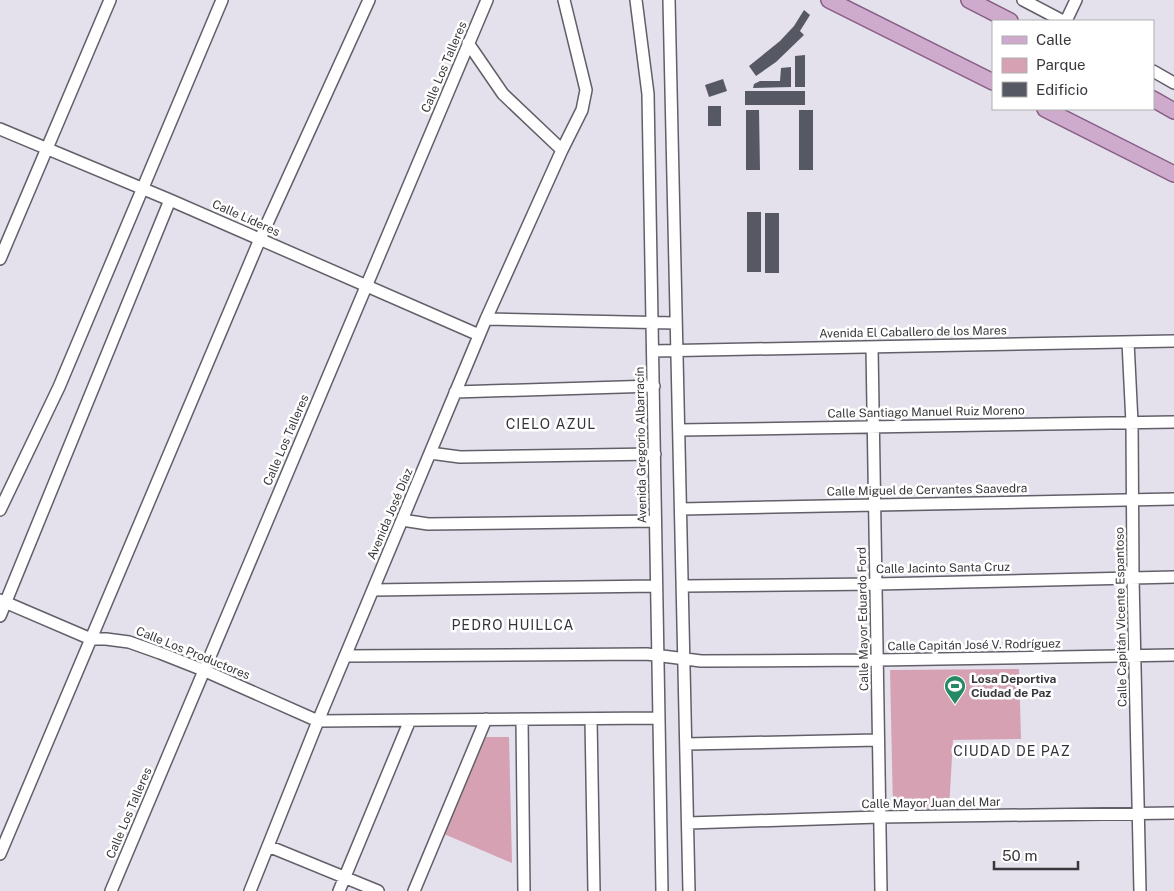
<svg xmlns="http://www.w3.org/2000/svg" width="1174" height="891" viewBox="0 0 1174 891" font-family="'Public Sans',sans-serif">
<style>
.green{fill:#d5a1b3}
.building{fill:#565963}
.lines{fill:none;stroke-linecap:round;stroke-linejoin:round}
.minor-casing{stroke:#635f69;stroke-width:14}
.major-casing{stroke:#845e83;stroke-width:18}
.minor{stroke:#fff;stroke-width:11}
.major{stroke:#ceabcc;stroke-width:15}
.labels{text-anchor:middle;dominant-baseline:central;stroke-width:5;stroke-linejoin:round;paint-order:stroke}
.street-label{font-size:12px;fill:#38373b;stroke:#fff}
.poi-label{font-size:12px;font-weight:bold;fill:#38373b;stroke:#fff;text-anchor:start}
.neighbourhood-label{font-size:14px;letter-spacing:1px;fill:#36333c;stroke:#fff}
</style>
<rect width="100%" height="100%" fill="#e4e0ec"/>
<path class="green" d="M1019,669L1021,739L953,740L949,809H893L890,670Z
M486,737H509L512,863L444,834Z"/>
<path class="building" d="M804,10L810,15L800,31L804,35L776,62L756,76L749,66L780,41L794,26Z
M805,55V87H795V56Z
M791,67V87L753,88L754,84L760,81H780L781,68Z
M723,79L727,91L709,97L705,85Z
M745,91H805V105H745Z
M708,106H721V126H708Z
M746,110H759L760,170H746Z
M799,110H813V170H799Z
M747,212H761V272H747Z
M765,213H779V273H765Z"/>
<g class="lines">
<g class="minor-casing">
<path id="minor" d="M636,0L648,94L662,891
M669,0L689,891
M1023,0L1063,21
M1066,21L1076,0
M468,43L503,94L562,150
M1153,71L1174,83
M0,129L170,200L479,335
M0,259L110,0
M486,319L676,323
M1128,342L1132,423L1133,578L1140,891
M872,347L881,891
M653,351L1174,341
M455,392L654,386
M679,430L1174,422
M430,453L460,457L655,454
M681,509L1174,499
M0,510L59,387L222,0
M402,520L428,524L655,521
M683,586L876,584L1174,577
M373,590L656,586
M0,600L91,639H106L129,642L160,653L203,670L318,721L658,718
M0,616L170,200
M345,656L647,654L701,661L877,660L1174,655
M522,719L524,891
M591,719L594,891
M686,744L878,740
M688,823L879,817L1174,813
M268,846L378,891
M0,854L260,239L369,0
M111,891L487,0
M250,891L318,721L486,319L562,150L582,110L586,90L564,0
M339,891L410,720
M414,891L486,719"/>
</g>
<g class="major-casing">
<path id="major" d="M829,0L993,82
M969,0L1010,21
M1153,99L1174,111
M1045,109L1174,174"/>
</g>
<use href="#minor" class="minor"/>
<use href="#major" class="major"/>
</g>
<defs>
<g id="stadium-pin" transform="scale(1.125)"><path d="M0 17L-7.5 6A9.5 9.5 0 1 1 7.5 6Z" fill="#258963" stroke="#fff"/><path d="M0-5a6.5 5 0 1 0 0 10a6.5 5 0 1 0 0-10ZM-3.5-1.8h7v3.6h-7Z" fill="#fff"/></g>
</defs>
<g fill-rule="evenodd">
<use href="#stadium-pin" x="955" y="686"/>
</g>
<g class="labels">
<g class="street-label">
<text transform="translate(444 67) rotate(-67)">Calle Los Talleres</text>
<text transform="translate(246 218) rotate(24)">Calle Líderes</text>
<text transform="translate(913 332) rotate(-1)">Avenida El Caballero de los Mares</text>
<text transform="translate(926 412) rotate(-1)">Calle Santiago Manuel Ruiz Moreno</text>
<text transform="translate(286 440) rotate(-67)">Calle Los Talleres</text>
<text transform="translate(641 445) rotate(-91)">Avenida Gregorio Albarracín</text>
<text transform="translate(927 490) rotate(-1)">Calle Miguel de Cervantes Saavedra</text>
<text transform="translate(390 514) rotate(-67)">Avenida José Díaz</text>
<text transform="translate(943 568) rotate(-1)">Calle Jacinto Santa Cruz</text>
<text transform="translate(1121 617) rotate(-91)">Calle Capitán Vicente Espantoso</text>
<text transform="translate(863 619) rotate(-91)">Calle Mayor Eduardo Ford</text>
<text transform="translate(974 645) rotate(-1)">Calle Capitán José V. Rodríguez</text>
<text transform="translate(193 653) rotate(22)">Calle Los Productores</text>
<text transform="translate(931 803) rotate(-1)">Calle Mayor Juan del Mar</text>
<text transform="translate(129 813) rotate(-67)">Calle Los Talleres</text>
</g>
<g class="poi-label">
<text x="971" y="679">Losa Deportiva<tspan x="971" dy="14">Ciudad de Paz</tspan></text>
</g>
<g class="neighbourhood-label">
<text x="551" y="424">CIELO AZUL</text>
<text x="513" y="625">PEDRO HUILLCA</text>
<text x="1012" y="751">CIUDAD DE PAZ</text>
</g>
</g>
<rect x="992" y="20" width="162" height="90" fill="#ffffff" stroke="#afafb1"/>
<rect x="1002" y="36" width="25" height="8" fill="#ceabcc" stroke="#afafb1"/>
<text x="1036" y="45" font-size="15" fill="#38373b">Calle</text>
<rect x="1002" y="58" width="25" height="15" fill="#d5a1b3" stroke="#afafb1"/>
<text x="1036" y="70" font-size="15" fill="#38373b">Parque</text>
<rect x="1002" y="82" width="25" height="15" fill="#565963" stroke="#afafb1"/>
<text x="1036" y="95" font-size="15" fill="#38373b">Edificio</text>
<path d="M994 861v8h84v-8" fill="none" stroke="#38373b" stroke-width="2.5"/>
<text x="1002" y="861" font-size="15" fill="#38373b" stroke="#ffffff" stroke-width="4" paint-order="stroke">50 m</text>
</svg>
